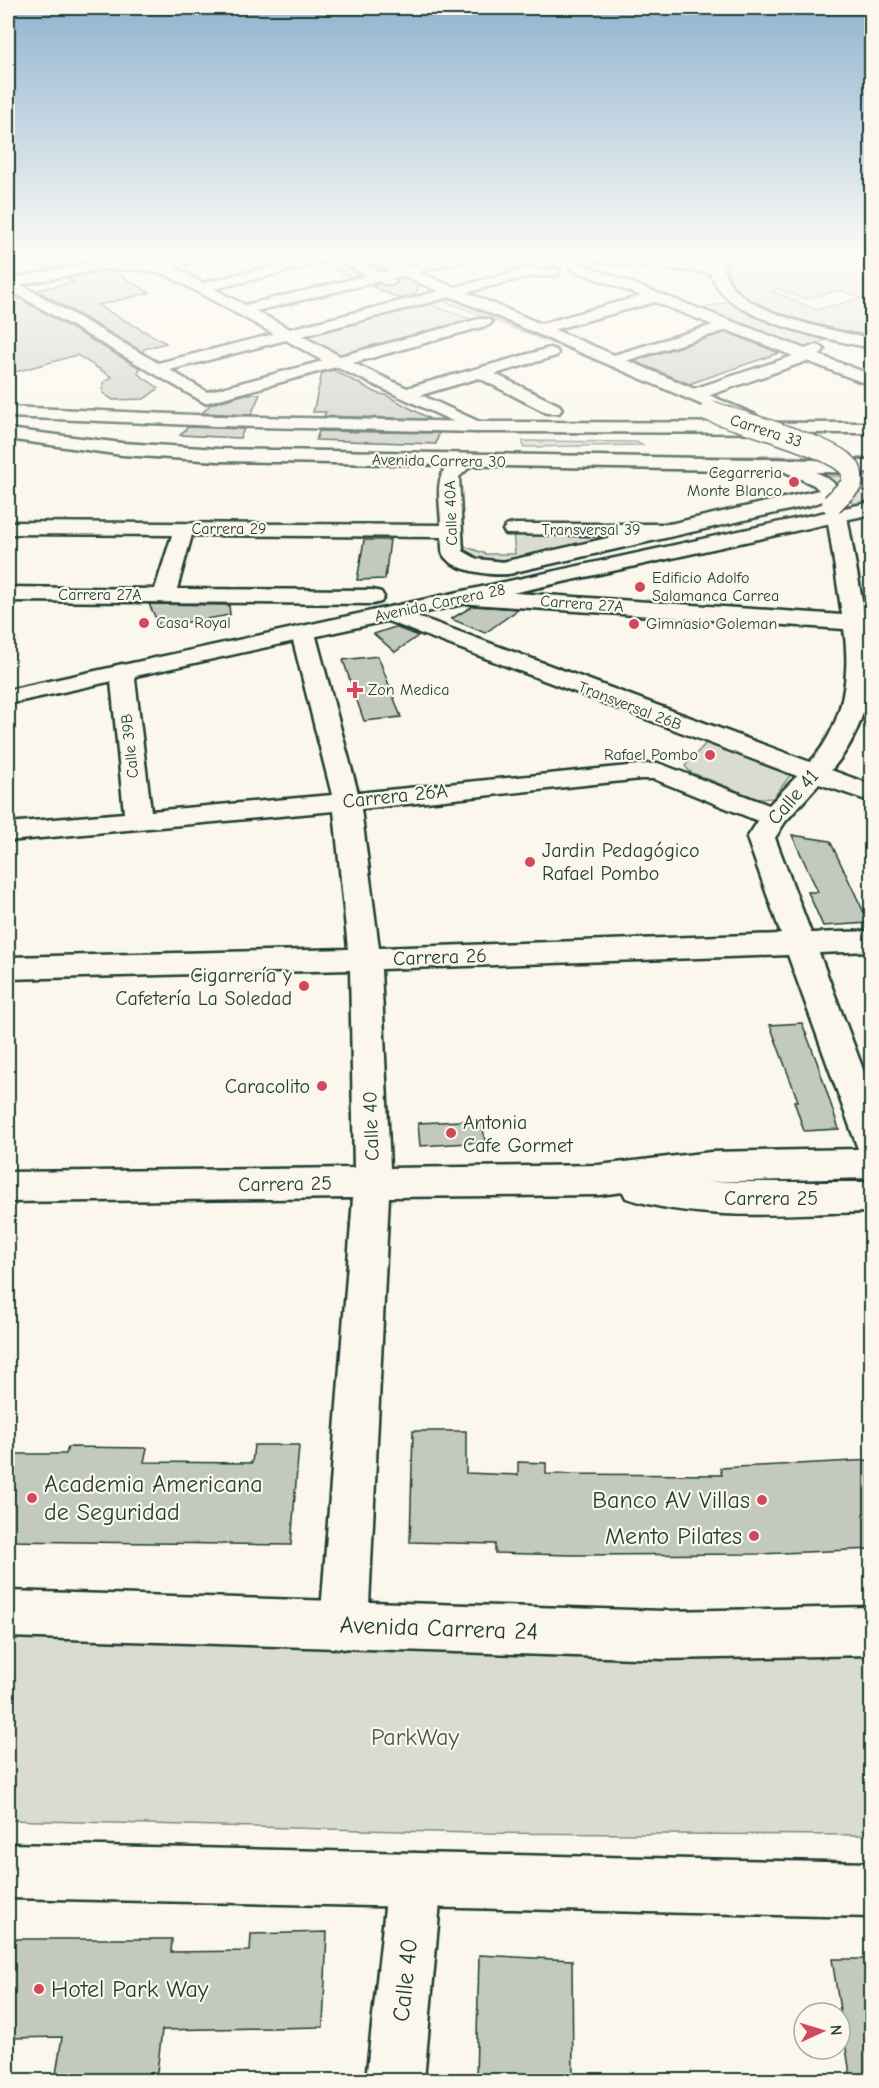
<svg xmlns="http://www.w3.org/2000/svg" width="879" height="2088" viewBox="0 0 879 2088" font-family="'Comic Neue',sans-serif">
<style>
.green{fill:#dbdcd1;stroke:#7d8c82;stroke-width:1.5;fill-rule:evenodd}
.building{fill:#c4c9be;stroke:#1f3d34;stroke-width:1.5}
.lines{fill:none;stroke-linecap:round;stroke-linejoin:round}
.minor-casing{stroke:#1f3d34;stroke-width:5}
.major-casing{stroke:#1f3d34;stroke-width:5}
.highway-casing{stroke:#1f3d34;stroke-width:5}
.minor{fill:#fbf7ec;fill-rule:evenodd}
.major{fill:#fbf7ec;fill-rule:evenodd}
.highway{fill:#fbf7ec;fill-rule:evenodd}
.major-bridge-far1-casing{stroke:#1f3d34;stroke-width:18;stroke-linecap:butt}
.major-bridge-casing{stroke:#1f3d34;stroke-width:23;stroke-linecap:butt}
.major-bridge-far1{stroke:#fbf7ec;stroke-width:16}
.major-bridge{stroke:#fbf7ec;stroke-width:20}
.poi-dot{fill:#d1495b;stroke:#fbf7ec;stroke-width:2}
.labels{text-anchor:middle;dominant-baseline:central;stroke-width:4.5;stroke-linejoin:round;paint-order:stroke}
.far-street-label{font-size:16px;fill:#1f3d34;stroke:#fbf7ec}
.far-poi-label{font-size:16px;fill:#1f3d34;stroke:#fbf7ec;text-anchor:start}
.street-label{font-size:20px;fill:#1f3d34;stroke:#fbf7ec}
.poi-label{font-size:20px;fill:#1f3d34;stroke:#fbf7ec;text-anchor:start}
.near-poi-label{font-size:24px;fill:#1f3d34;stroke:#fbf7ec;text-anchor:start}
.near-street-label{font-size:24px;fill:#1f3d34;stroke:#fbf7ec}
.near-park-label{font-size:24px;fill:#455d53;stroke:#fbf7ec}
</style>
<rect width="100%" height="100%" fill="#fbf7ec"/>
<filter id="ink" filterUnits="userSpaceOnUse"><feTurbulence type="fractalNoise" baseFrequency=".0167" numOctaves="2"/><feDisplacementMap in="SourceGraphic" scale="12" xChannelSelector="R" yChannelSelector="G"/><feConvolveMatrix kernelMatrix="1 2 1 2 8 2 1 2 1" color-interpolation-filters="sRGB"/></filter>
<g filter="url(#ink)">
<path class="green" d="M727,257H858L871,262V341C830,332 775,322 740,296C731,290 727,279 722,269ZM779,289L805,299L840,290L861,298L817,310L771,291Z
M453,298L635,376L442,300Z
M729,301L832,338L800,349L698,310Z
M425,303L479,322L345,358L304,336Z
M523,441L636,442L644,445L523,447Z
M770,456L871,458L872,463L651,459L650,457Z
M822,476L871,477V502L857,505L836,494Z
M513,532L624,535C596,542 496,568 474,561C468,558 461,550 456,546H464L486,554H515Z
M706,743H717L792,773L773,798L758,799L690,772L685,766Z
M8,1634L377,1642L871,1645V1835L471,1833L8,1820Z"/>
<path class="building" d="M27,257H90L95,260L50,269Z
M335,261L361,275L351,277L323,265Z
M102,271L115,272L150,293L97,305L166,343L144,349L143,352L36,290L75,282L67,278Z
M402,278L419,285L415,295L400,299L371,286L378,284L394,286L398,282L397,279Z
M14,295L140,368L138,374L159,388L144,399L113,400L103,393V383L112,377L77,355L8,374V296Z
M727,332L779,353L689,384L634,361Z
M333,370L379,394L386,395L430,419L324,416L326,412H313L322,373Z
M246,394H260L251,415L202,413L211,404Z
M188,427L217,428L244,429L240,438L180,435Z
M319,431L439,433L436,444L316,440Z
M364,540H390L385,579L357,580Z
M149,604L229,605L230,615L160,627Z
M473,606L519,609L485,633L451,619Z
M395,627L418,636L395,652L374,634Z
M378,656L401,717L364,721L343,660Z
M792,835L830,841L869,923L823,926L808,892H818Z
M802,1023L817,1062L839,1129L804,1131L794,1101H798L770,1025Z
M482,1120L485,1142L420,1146L418,1123Z
M413,1431H466V1473L518,1475V1462L546,1463V1474L722,1475L720,1468L872,1460V1549L760,1554L571,1555L495,1553V1544L410,1542Z
M254,1445H299L291,1545L8,1541V1454H66L68,1447L147,1448L144,1462L252,1463Z
M327,1932L323,2027L162,2030L156,2080H55L62,2037L8,2038V1939H172L171,1952L250,1951L251,1934Z
M479,1955L572,1960L573,2080H476Z
M832,1959H872V2080H851Z"/>
<g class="lines">
<g class="minor-casing">
<path id="minor" d="M182,257H211L209,260L174,267L203,283L311,257H335L333,260L214,289L245,305L445,257H469L467,260L256,311L290,329L526,269H558L560,272L558,275L526,277L302,336L340,356L479,319H489L492,322L489,325L353,363L407,388L550,348L556,350L558,353L556,356L495,374L559,405L562,409L559,413H547L479,378L421,395L482,423L485,427L482,431L476,432L336,367L205,403L8,289V279L13,280L158,363L274,334L165,274L141,270L97,269L90,265L97,261L159,264L161,261ZM286,340L323,361L207,392L170,370Z
M587,257H635L711,264L714,257H728L723,269C726,274 728,281 732,286C754,315 836,332 872,338V348C831,340 751,324 722,293C717,288 713,280 710,273L594,261Z
M858,257H872V263L860,260Z
M576,262L805,349L816,345L822,347L824,350L819,355L872,375V386L807,361L699,399H687L684,395L687,391L793,356L727,330L619,363H607L605,360L607,357L713,325L655,302L545,332H533L531,329L533,326L641,296L571,269L569,266L571,263Z
M467,455L474,457L476,461L459,477L463,551L477,559L514,563L517,568L514,573C497,577 455,572 444,556C441,552 442,543 442,537L192,535L177,589L373,590L381,592L384,597L381,602L373,604L8,601V587L155,589L172,535L8,534V522L441,525C440,495 430,465 467,455Z
M837,510L844,512L847,516L865,617H872V631H867C876,679 865,733 831,770L872,785V802L819,784L785,822L775,838L811,933L872,931V951L819,953L872,1093V1178L705,1182H872V1212C793,1213 702,1223 626,1198L623,1192L599,1195L389,1197L368,1625L361,1642L344,1649L327,1642L320,1625L353,1198L8,1202V1172L354,1168L350,970L8,979V957L348,949L334,811L8,841V823L124,813L110,671L114,666L122,664L130,666L134,671L151,811L332,795L291,633L295,628L303,626L311,628L315,633L358,793L658,763L769,805L797,776L382,619L379,614L382,609L390,607L398,609L810,762C843,727 851,675 844,629L472,604L464,602L461,597L464,592L472,590L842,615L827,516L830,512ZM641,779H654L758,821L747,838L781,934L379,948L361,809ZM788,955L858,1149L711,1152L599,1165L390,1168L381,969Z
M513,524H670L677,526L680,530L677,534L670,536L506,534L503,530L506,526Z
M415,1853L434,1861L442,1880L424,2080H366L388,1880L396,1861Z"/>
</g>
<g class="major-casing">
<path id="major" d="M123,257H151L144,261L8,287V279Z
M331,257H349L396,281L394,284H384Z
M364,257H383L756,415L759,419L756,423H744L366,260Z
M872,502V514L8,704V690Z
M8,1591L665,1611L872,1607V1655L665,1659L8,1637Z
M8,1844L872,1863V1917L8,1898Z"/>
</g>
<g class="highway-casing">
<path id="highway" d="M8,407L217,416L476,422L872,423V433L476,432L217,426L8,417Z
M8,429L122,443L218,449L872,461V473L815,472C825,476 832,480 839,489L835,497L811,505L506,574L498,573L495,568L498,563L819,490L814,485L783,471L218,461L122,455L8,439Z"/>
</g>
<use href="#minor" class="minor"/>
<use href="#major" class="major"/>
<use href="#highway" class="highway"/>
<g class="major-bridge-far1-casing">
<path id="major-bridge-far1" d="M710,411L715,413"/>
</g>
<g class="major-bridge-casing">
<path id="major-bridge" d="M710,411C741,422 830,446 848,466C853,471 852,478 852,484L832,504"/>
</g>
<use href="#major-bridge-far1" class="major-bridge-far1"/>
<use href="#major-bridge" class="major-bridge"/>
</g>
</g>
<linearGradient id="sky" x2="0" y2="1"><stop stop-color="#90b4cf"/><stop offset="0.47" stop-color="#fdfbf6"/><stop offset="1" stop-color="#fdfbf6" stop-opacity="0"/></linearGradient>
<rect width="879" height="549" fill="url(#sky)"/>
<g class="poi-dot">
<circle cx="794" cy="482" r="6"/>
<circle cx="640" cy="587" r="6"/>
<circle cx="144" cy="623" r="6"/>
<circle cx="634" cy="624" r="6"/>
<path d="M352 681h6v6h6v6h-6v6h-6v-6h-6v-6h6z"/>
<circle cx="710" cy="755" r="6"/>
<circle cx="530" cy="862" r="6"/>
<circle cx="304" cy="986" r="6"/>
<circle cx="322" cy="1086" r="6"/>
<circle cx="451" cy="1133" r="6"/>
<circle cx="32" cy="1498" r="6"/>
<circle cx="762" cy="1500" r="6"/>
<circle cx="754" cy="1536" r="6"/>
<circle cx="39" cy="1989" r="6"/>
</g>
<g class="labels">
<g class="far-street-label">
<text transform="translate(766 431) rotate(18)">Carrera 33</text>
<text transform="translate(439 461) rotate(1)">Avenida Carrera 30</text>
<text transform="translate(451 513) rotate(-92)">Calle 40A</text>
<text x="229" y="529">Carrera 29</text>
<text x="591" y="530">Transversal 39</text>
<text x="100" y="595">Carrera 27A</text>
<text transform="translate(440 603) rotate(-12)">Avenida Carrera 28</text>
<text transform="translate(582 604) rotate(4)">Carrera 27A</text>
<text transform="translate(630 706) rotate(21)">Transversal 26B</text>
<text transform="translate(130 746) rotate(-96)">Calle 39B</text>
</g>
<g class="far-poi-label">
<text x="782" y="473" text-anchor="end">Cegarreria<tspan x="782" dy="18">Monte Blanco</tspan></text>
<text x="652" y="578">Edificio Adolfo<tspan x="652" dy="18">Salamanca Carrea</tspan></text>
<text x="156" y="623">Casa Royal</text>
<text x="646" y="624">Gimnasio Goleman</text>
<text x="368" y="690">Zon Medica</text>
<text x="698" y="755" text-anchor="end">Rafael Pombo</text>
</g>
<g class="street-label">
<text transform="translate(395 796) rotate(-6)">Carrera 26A</text>
<text transform="translate(793 797) rotate(-49)">Calle 41</text>
<text transform="translate(440 957) rotate(-2)">Carrera 26</text>
<text transform="translate(371 1126) rotate(-92)">Calle 40</text>
<text transform="translate(285 1184) rotate(-1)">Carrera 25</text>
<text x="771" y="1198">Carrera 25</text>
</g>
<g class="poi-label">
<text x="542" y="850">Jardin Pedagógico<tspan x="542" dy="23">Rafael Pombo</tspan></text>
<text x="292" y="975" text-anchor="end">Cigarrería y<tspan x="292" dy="23">Cafetería La Soledad</tspan></text>
<text x="310" y="1086" text-anchor="end">Caracolito</text>
<text x="463" y="1122">Antonia<tspan x="463" dy="23">Cafe Gormet</tspan></text>
</g>
<g class="near-poi-label">
<text x="44" y="1484">Academia Americana<tspan x="44" dy="28">de Seguridad</tspan></text>
<text x="750" y="1500" text-anchor="end">Banco AV Villas</text>
<text x="742" y="1536" text-anchor="end">Mento Pilates</text>
<text x="51" y="1989">Hotel Park Way</text>
</g>
<g class="near-street-label">
<text transform="translate(439 1628) rotate(2)">Avenida Carrera 24</text>
<text transform="translate(405 1980) rotate(-84)">Calle 40</text>
</g>
<g class="near-park-label">
<text x="415" y="1737">ParkWay</text>
</g>
</g>
<rect width="879" height="2088" fill="none" stroke="#fbf7ec" stroke-width="30"/>
<rect x="15" y="15" width="849" height="2058" fill="none" stroke="#1f3d34" stroke-width="2" filter="url(#ink)"/>
<g transform="translate(822 2031) rotate(86)"><circle r="28" fill="#fbf7ec" stroke="#a3ada2" stroke-width="1.5"/>
<path d="M0-4.5L10 22L0 15L-10 22Z" fill="#d1495b"/>
<text y="-9" font-size="16" font-weight="bold" text-anchor="middle" fill="#1f3d34">N</text>
</g>
</svg>
